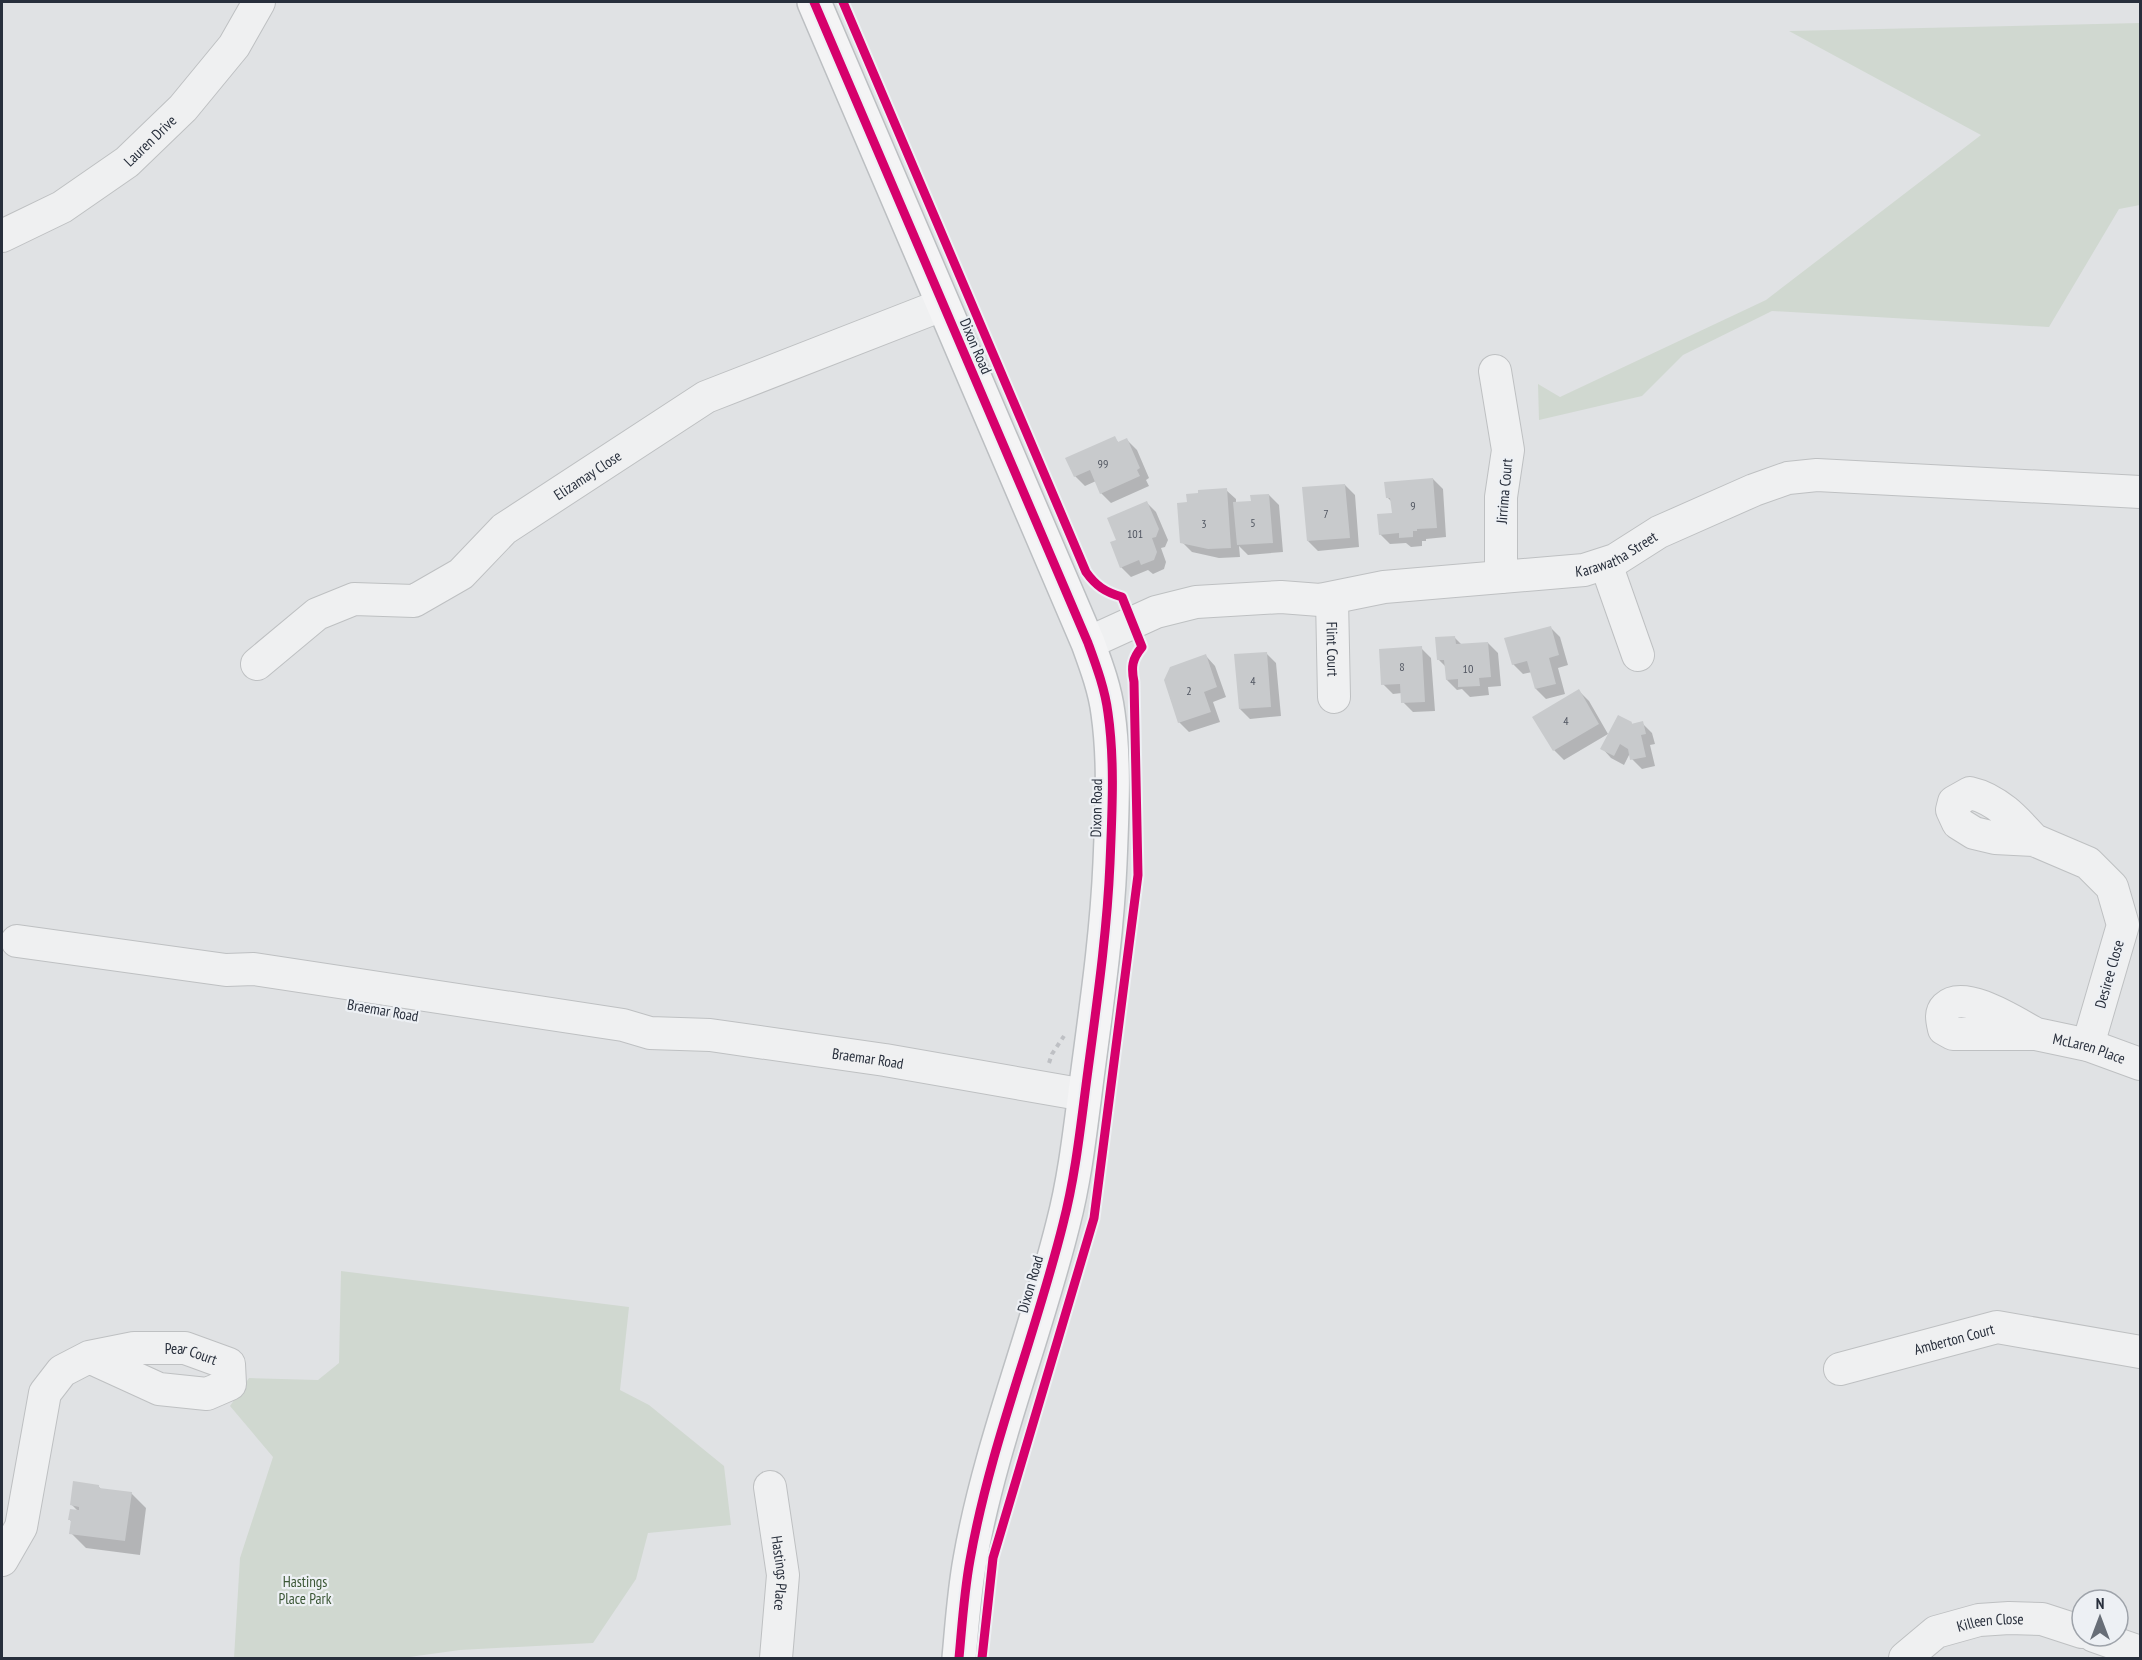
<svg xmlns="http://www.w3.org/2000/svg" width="2142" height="1660" viewBox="0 0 2142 1660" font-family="'PT Sans Narrow',sans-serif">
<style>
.green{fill:#d0d8d0}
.shadow{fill:#0003}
.building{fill:#c8cacc}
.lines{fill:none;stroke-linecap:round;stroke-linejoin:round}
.minor-casing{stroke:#bec0c2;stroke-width:34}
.major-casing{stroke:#bcbfc2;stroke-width:36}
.path{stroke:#bec0c4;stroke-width:4;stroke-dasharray:4.5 4.5;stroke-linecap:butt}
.minor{stroke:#eff0f1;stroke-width:32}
.major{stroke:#f4f4f5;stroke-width:33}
.cycleway-casing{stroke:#edf0f4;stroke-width:13}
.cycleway{stroke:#d6006c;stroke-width:9}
.labels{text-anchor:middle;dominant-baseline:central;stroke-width:4.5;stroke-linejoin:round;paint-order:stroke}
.number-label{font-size:12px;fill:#515661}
.street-label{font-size:15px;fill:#282f3c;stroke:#edf0f4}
.park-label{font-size:15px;fill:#3b5736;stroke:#edf0f4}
</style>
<rect width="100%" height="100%" fill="#e0e2e4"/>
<path class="green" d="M2140,23V205L2119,209L2049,327L1772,311L1683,355L1642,396L1539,420L1538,384L1560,397L1766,300L1981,135L1789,31Z
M341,1271L629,1307L620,1390L649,1405L724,1466L731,1525L648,1533L636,1579L593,1643L460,1650L402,1658H234L240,1558L273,1457L230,1406L249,1378L318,1380L339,1363Z"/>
<path class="shadow" d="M1114,438L1119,443L1127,440L1137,450L1149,478L1146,480L1149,486L1111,503L1101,493L1096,481L1085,486L1075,476Z
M1433,479L1443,489L1446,537L1426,539V541H1422V546L1411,547L1406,543L1390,544L1380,534L1393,514L1392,502L1387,497Z
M1345,485L1355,495L1359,547L1318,551L1308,541Z
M1226,490L1236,499V503L1253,502L1269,495L1279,505L1283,552L1248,555L1239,546L1240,557L1219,558L1192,552L1182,542L1188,503Z
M1146,502L1156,512L1168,540L1165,547L1161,548L1166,562L1164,569L1153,574L1148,570L1131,577L1121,567L1118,541Z
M1550,627L1560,637L1568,665L1558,668L1565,694L1546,699L1536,689L1532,672L1523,674L1513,664Z
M1454,637L1462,645L1488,643L1498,653L1501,686L1488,687L1489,695L1470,697L1462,689L1457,690L1447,680L1446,667L1439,660Z
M1421,648L1431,658L1435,711L1413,712L1403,702L1402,693L1393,694L1383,684Z
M1266,653L1276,663L1281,716L1250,719L1240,709Z
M1206,656L1215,666L1226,697L1213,702L1220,722L1189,732L1179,722Z
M1579,691L1589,701L1608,734L1564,760L1554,750Z
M1631,723L1633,725L1642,723L1652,733L1655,744L1650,745L1655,766L1642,769L1632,759L1630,753L1624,765L1611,758L1602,748Z
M98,1486L102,1490L131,1493L146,1508L140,1555L86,1548L71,1533L72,1522L70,1520L79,1512L72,1505Z"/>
<path class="building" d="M1115,436L1118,442L1127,438L1140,468L1137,470L1140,476L1100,494L1090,470L1074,477L1065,458Z
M1433,478L1437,528L1417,529V531H1413V537L1399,538V533L1379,535L1377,514L1392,513L1390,498H1386L1384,482Z
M1345,484L1350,538L1307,541L1302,487Z
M1227,488L1231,548L1208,549L1180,543L1177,503L1187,502L1186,494L1198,493V490Z
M1269,494L1273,543L1237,545L1233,502L1251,501L1250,495Z
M1147,501L1159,529L1156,537L1152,538L1157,552L1154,560L1141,565L1139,560L1120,568L1110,542L1116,540L1107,518Z
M1551,626L1559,655L1549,658L1556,684L1535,689L1527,661L1512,665L1504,638Z
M1455,636L1456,644L1488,642L1491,677L1479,678L1480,686L1458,687V679L1446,680L1444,660H1437L1435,637Z
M1422,646L1425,702L1401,703L1400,684L1381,685L1379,649Z
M1267,652L1271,707L1239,709L1234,654Z
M1206,654L1217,687L1204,692L1211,712L1178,723L1164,680L1170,667Z
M1579,689L1599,724L1553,751L1532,717Z
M1618,715L1632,722L1631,724L1643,721L1646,734L1641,735L1646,757L1630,760L1628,749L1620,744L1614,756L1600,749Z
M73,1481L99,1485V1488L132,1492L125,1541L69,1534L71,1520H68L70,1509L79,1510V1507L70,1505Z"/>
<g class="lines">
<g class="minor-casing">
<g id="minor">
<path id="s1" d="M2,236L62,207L127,162L183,108L234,46L259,2"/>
<path d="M1495,371L1508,450L1501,497V577"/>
<path d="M1606,564L1638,655"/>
<path id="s2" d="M1332,599L1334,697"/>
<path id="s3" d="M1088,643L1156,612L1196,602L1281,597L1320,600L1384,587L1584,570L1615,560L1659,532L1754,490L1788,478L1817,475L2140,492"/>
<path id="s4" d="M257,664L317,614L354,599L414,601L461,574L504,529L706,397L942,305"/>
<path d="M2034,840C2016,820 1997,799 1970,793L1954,802L1952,810L1958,823L1974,833L1995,838L2034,840L2088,863L2112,887L2123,925L2088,1045"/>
<path id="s5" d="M17,941L226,970L254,969L623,1025L650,1033L710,1035L885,1060L1085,1095"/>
<path id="s6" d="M2036,1034C2017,1024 1965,989 1946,1007C1940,1013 1942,1020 1944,1029L1953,1034H2036L2088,1045L2140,1064"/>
<path id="s7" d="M1840,1369L1997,1327L2140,1352"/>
<path id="s8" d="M770,1487L783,1575L776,1658"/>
<path id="s9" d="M2,1560L21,1527L45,1393L62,1371L89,1357L134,1348H185L229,1364L230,1384L207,1394L159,1389L89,1357"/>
<path d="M2094,1636L2140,1652"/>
<path id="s10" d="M1905,1658L1936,1632L1979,1620L2009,1618L2042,1619L2082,1632"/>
</g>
</g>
<g class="major-casing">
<path id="major" d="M814,2L1088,643C1096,665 1105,689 1108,713C1115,762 1112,813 1110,863C1107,933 1097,1002 1088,1070C1081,1122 1076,1174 1063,1224C1035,1337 990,1446 970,1560C964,1593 962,1626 959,1658"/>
</g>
<path class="path" d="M1049,1063L1052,1054L1064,1036"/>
<use href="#minor" class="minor"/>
<use href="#major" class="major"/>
<g class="cycleway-casing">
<path id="cycleway" d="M814,2L1088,643C1096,665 1105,689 1108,713C1115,762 1112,813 1110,863C1107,933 1097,1002 1088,1070C1081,1122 1076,1174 1063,1224C1035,1337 990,1446 970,1560C964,1593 962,1626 959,1658
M843,2L1086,572C1096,586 1105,592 1122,597L1142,647C1132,659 1131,667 1134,682L1138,875L1094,1218L993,1558L982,1658"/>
</g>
<use href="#cycleway" class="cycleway"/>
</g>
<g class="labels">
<g class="number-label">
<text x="1103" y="463">99</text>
<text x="1413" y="505">9</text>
<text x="1326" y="513">7</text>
<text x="1253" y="522">5</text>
<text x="1204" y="523">3</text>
<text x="1135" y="533">101</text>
<text x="1402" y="666">8</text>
<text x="1468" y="668">10</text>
<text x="1253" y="680">4</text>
<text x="1189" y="690">2</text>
<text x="1566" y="720">4</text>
</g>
<g class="street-label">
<text stroke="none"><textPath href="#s1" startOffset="177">Lauren Drive</textPath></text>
<text transform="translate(976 346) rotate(67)">Dixon Road</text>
<text stroke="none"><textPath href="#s4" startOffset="394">Elizamay Close</textPath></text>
<text transform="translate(1504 491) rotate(-85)">Jirrima Court</text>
<text stroke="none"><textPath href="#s3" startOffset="542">Karawatha Street</textPath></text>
<text stroke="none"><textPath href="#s2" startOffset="50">Flint Court</textPath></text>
<text transform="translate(1096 808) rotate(-89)">Dixon Road</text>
<text transform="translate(2109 974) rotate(-74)">Desiree Close</text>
<text transform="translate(383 1010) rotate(10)">Braemar Road</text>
<text stroke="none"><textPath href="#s6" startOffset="270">McLaren Place</textPath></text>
<text stroke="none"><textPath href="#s5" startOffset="860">Braemar Road</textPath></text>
<text transform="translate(1030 1284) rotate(-74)">Dixon Road</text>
<text stroke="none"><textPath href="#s7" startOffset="118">Amberton Court</textPath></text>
<text stroke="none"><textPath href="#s9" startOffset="336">Pear Court</textPath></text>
<text stroke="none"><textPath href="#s8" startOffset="87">Hastings Place</textPath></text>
<text stroke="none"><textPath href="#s10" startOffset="96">Killeen Close</textPath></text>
</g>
<g class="park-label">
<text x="305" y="1581">Hastings<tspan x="305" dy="17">Place Park</tspan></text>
</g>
</g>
<rect width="2142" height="1660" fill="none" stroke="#282f3c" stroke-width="6"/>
<g transform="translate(2100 1618)"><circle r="28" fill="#edf0f4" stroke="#9ea3aa" stroke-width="1.5"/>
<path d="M0-4.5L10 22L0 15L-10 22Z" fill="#686e77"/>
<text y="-9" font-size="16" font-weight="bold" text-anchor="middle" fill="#282f3c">N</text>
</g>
</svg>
